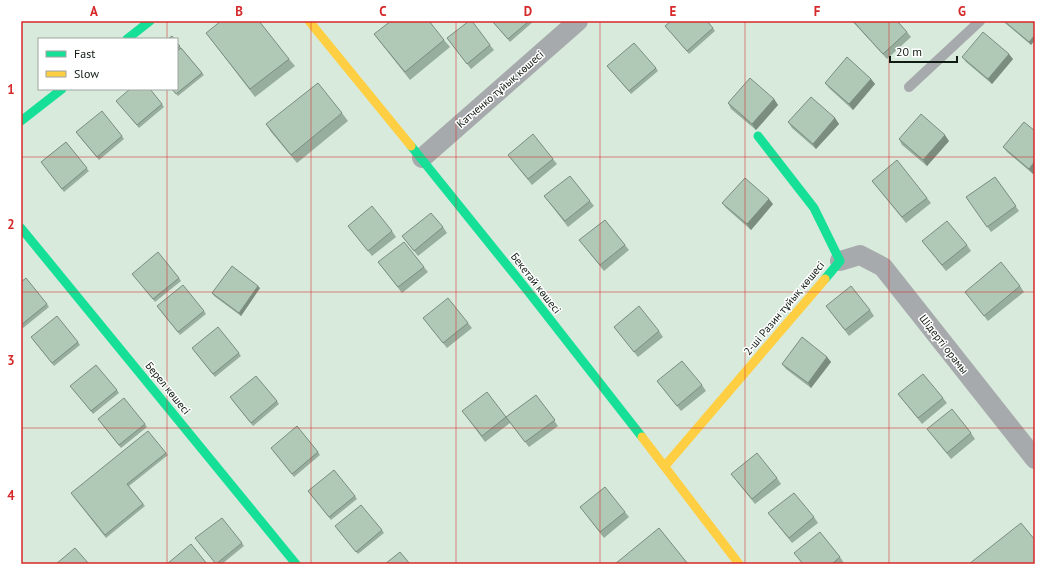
<svg xmlns="http://www.w3.org/2000/svg" width="1056" height="585" viewBox="0 0 1056 585" font-family="'PT Sans',sans-serif">
<style>
.lines{fill:none;stroke-linecap:round;stroke-linejoin:round}
.lane{stroke:#a7aaac;stroke-width:10}
.street{stroke:#a7aaac;stroke-width:20}
.fast{stroke:#16e098;stroke-width:9}
.slow{stroke:#ffcf43;stroke-width:9}
.wall{fill:#97ad9d}
.shaded-wall{fill:#7b8d7f}
.building{fill:#b0c9b6;stroke:#7b8d7f}
.grid{fill:none;stroke:#d62828;stroke-width:1;stroke-opacity:0.55}
.labels{text-anchor:middle;dominant-baseline:central;stroke-width:3;stroke-linejoin:round;paint-order:stroke}
.street-label{font-size:11px;fill:#0f1b12;stroke:#fff}
.neatline{fill:none;stroke:#d62828;stroke-width:1.5}
.grid-label{font-size:13px;text-anchor:middle;font-weight:bold;fill:#d62828}
</style>
<rect width="100%" height="100%" fill="#d8eadb"/>
<g class="lines">
<path class="lane" d="M909,87L980,21"/>
<path class="street" d="M422,158L578,21
M840,261L860,255L883,267L1035,459"/>
<path class="fast" d="M127,39L150,21
M21,121L62,89
M758,136L814,208L840,261L825,279
M411,146L527,290L642,437
M21,228L296,564"/>
<path class="slow" d="M309,21L411,146
M642,437L739,564
M665,466L825,279"/>
</g>
<path class="wall" d="M492,21H534L510,42Z
M852,21H897L907,32L911,37L887,59Z
M1003,21H1035V40L1031,45L1005,23Z
M665,26L713,28L715,31L689,54Z
M206,33L289,59L295,66L255,97Z
M374,34L444,40L450,47L410,80L380,42Z
M447,38L490,45L494,50L471,69Z
M177,43L204,75L178,96L172,89H177Z
M962,57L1013,59L992,84L966,62Z
M607,66L656,68L658,71L631,94Z
M871,79L875,84L853,110L829,88L825,83Z
M774,99L778,105L756,130L731,109L728,103Z
M118,103L162,104L164,107L139,128Z
M342,113L348,121L297,163L271,132L266,124Z
M835,118L839,124L816,149L792,128L788,122Z
M1024,122L1033,174L1007,152L1003,147Z
M78,135L122,136L124,139L99,160Z
M899,139L949,141L927,166L902,145Z
M66,142L89,171L64,192L41,162Z
M508,155L553,159L557,164L532,185Z
M995,177L1019,211L991,232L966,197Z
M872,181L927,198L931,203L906,223Z
M544,196L590,201L594,206L568,227Z
M722,203L773,204L751,230L726,208Z
M348,226L392,231L396,237L372,256Z
M443,227L447,233L418,256L402,236Z
M579,240L625,245L629,250L604,271Z
M922,241L967,245L971,251L946,271Z
M378,262L424,267L428,272L402,293Z
M134,276L179,278L181,281L155,302Z
M21,282L47,304L49,307L23,328L21,326Z
M1020,286L1024,292L988,321L965,292Z
M260,288L241,316L214,296L212,293Z
M826,306L870,310L874,316L849,336Z
M159,309L204,311L206,314L180,335Z
M423,318L468,323L472,328L447,348Z
M614,327L659,331L663,337L638,357Z
M33,340L78,342L80,345L54,366Z
M194,351L239,353L241,356L215,377Z
M827,357L831,362L811,388L786,369L782,364Z
M657,381L702,385L706,391L681,411Z
M72,388L117,390L119,393L93,414Z
M898,394L943,398L947,403L922,424Z
M536,395L558,426L529,447L510,423L485,442L466,416L506,417Z
M232,400L277,401L279,404L253,426Z
M100,422L145,424L147,427L121,448Z
M927,429L971,433L975,439L951,459Z
M273,451L318,452L320,455L294,477Z
M166,453L168,455L129,486L145,506L106,538L73,496Z
M731,474L777,478L781,484L755,504Z
M310,494L355,496L357,499L331,520Z
M580,507L625,512L629,517L604,538Z
M768,513L814,517L818,523L792,543Z
M337,529L382,530L384,533L358,554Z
M242,543L244,546L222,564H216Z
M794,553L840,557L844,563L843,564H803Z"/>
<path class="shaded-wall" d="M1035,35V40L1031,45L1029,42Z
M1009,54L1013,59L992,84L988,79Z
M871,79L875,84L853,110L849,104Z
M774,99L778,105L756,130L752,124Z
M835,118L839,124L816,149L813,144Z
M945,135L949,141L927,166L923,160Z
M1035,161V172L1033,174L1029,169Z
M769,199L773,204L751,230L747,224Z
M258,286L260,288L241,316L239,313Z
M827,357L831,362L811,388L808,383Z"/>
<path class="building" d="M221,21H259L289,59L250,89L206,33Z
M391,21H429L444,40L405,72L374,34Z
M469,21H472L490,45L467,64L447,38Z
M492,21H529L508,39Z
M671,21H707L713,28L687,51L665,26Z
M853,21H897L907,32L883,54Z
M1004,21H1035V35L1029,42Z
M983,32L1009,54L988,79L962,57Z
M172,36L174,39H168Z
M177,43L180,46L177,49Z
M634,43L656,68L629,91L607,66Z
M181,48L202,73L176,94L172,89H177V51Z
M847,57L871,79L849,104L825,83Z
M750,78L774,99L752,124L728,103Z
M318,83L342,113L291,155L266,124Z
M130,89H150L162,104L137,125L116,101Z
M811,97L835,118L813,144L788,122Z
M102,111L122,136L97,157L76,132Z
M921,114L945,135L923,160L899,139Z
M1024,122L1035,131V161L1029,169L1003,147Z
M533,134L553,159L528,179L508,155Z
M66,142L87,168L62,189L41,162Z
M897,160L927,198L902,217L872,181Z
M570,176L590,201L565,221L544,196Z
M995,177L1016,206L987,227L966,197Z
M745,178L769,199L747,224L722,203Z
M372,206L392,231L368,251L348,226Z
M431,213L443,227L414,251L402,236Z
M605,220L625,245L600,265L579,240Z
M947,221L967,245L942,265L922,241Z
M404,242L424,267L398,287L378,262Z
M158,252L179,278L153,299L132,274Z
M1001,262L1020,286L984,316L965,292Z
M232,266L258,286L239,313L212,293Z
M26,278L47,304L21,325V282Z
M183,285L204,311L178,332L157,306Z
M851,286L870,310L845,330L826,306Z
M448,298L468,323L443,343L423,318Z
M639,306L659,331L634,352L614,327Z
M57,316L78,342L52,363L31,337Z
M218,327L239,353L213,374L192,348Z
M802,337L827,357L808,383L782,364Z
M682,361L702,385L677,406L657,381Z
M96,365L117,390L91,411L70,386Z
M923,374L943,398L918,418L898,394Z
M256,376L277,401L251,423L230,397Z
M487,392L506,417L482,436L462,411Z
M536,395L555,420L525,442L506,417Z
M124,398L145,424L119,445L98,419Z
M952,409L971,433L947,453L927,429Z
M297,426L318,452L292,474L271,448Z
M148,431L166,453L127,484L143,504L105,535L71,493Z
M757,453L777,478L752,499L731,474Z
M334,470L355,496L329,517L308,491Z
M605,487L625,512L600,532L580,507Z
M794,493L814,517L789,538L768,513Z
M361,505L382,530L356,552L335,526Z
M222,518L242,543L216,564L195,538Z
M1021,523L1035,540V564H969Z
M659,528L688,564H615Z
M820,532L840,557L832,564H803L794,553Z
M191,544L207,564H167Z
M75,548L89,564H56Z
M400,552L410,564H385Z"/>
<path class="grid" d="M167,21V39M311,21V564M456,21V564M600,21V564M745,21V564M889,21V564M167,89V564M21,157H1035M21,292H1035M21,428H1035"/>
<g class="labels">
<g class="street-label">
<text transform="translate(500 89) rotate(-41)">Катченко тұйық көшесі</text>
<text transform="translate(536 283) rotate(52)">Бекетай көшесі</text>
<text transform="translate(784 308) rotate(-50)">2-ші Разин тұйық көшесі</text>
<text transform="translate(944 344) rotate(52)">Шідерті орамы</text>
<text transform="translate(168 388) rotate(51)">Берел көшесі</text>
</g>
</g>
<rect width="1056" height="585" fill="none" stroke="#ffffff" stroke-width="44"/>
<rect x="38" y="38" width="140" height="52" fill="#ffffff" stroke="#9fa4a0"/>
<rect x="46" y="51" width="20" height="6" fill="#16e098" stroke="#9fa4a0"/>
<text x="74" y="58" font-size="12" fill="#0f1b12">Fast</text>
<rect x="46" y="71" width="20" height="6" fill="#ffcf43" stroke="#9fa4a0"/>
<text x="74" y="78" font-size="12" fill="#0f1b12">Slow</text>
<path d="M890 56v6h67v-6" fill="none" stroke="#0f1b12" stroke-width="2"/>
<text x="896" y="56" font-size="12" fill="#0f1b12" stroke="#ffffff" stroke-width="3" paint-order="stroke">20 m</text>
<rect x="22" y="22" width="1012" height="541" class="neatline"/>
<g class="grid-label">
<text x="94" y="16">A</text>
<text x="239" y="16">B</text>
<text x="383" y="16">C</text>
<text x="528" y="16">D</text>
<text x="673" y="16">E</text>
<text x="817" y="16">F</text>
<text x="962" y="16">G</text>
<text x="11" y="94">1</text>
<text x="11" y="229">2</text>
<text x="11" y="365">3</text>
<text x="11" y="500">4</text>
</g>
</svg>
